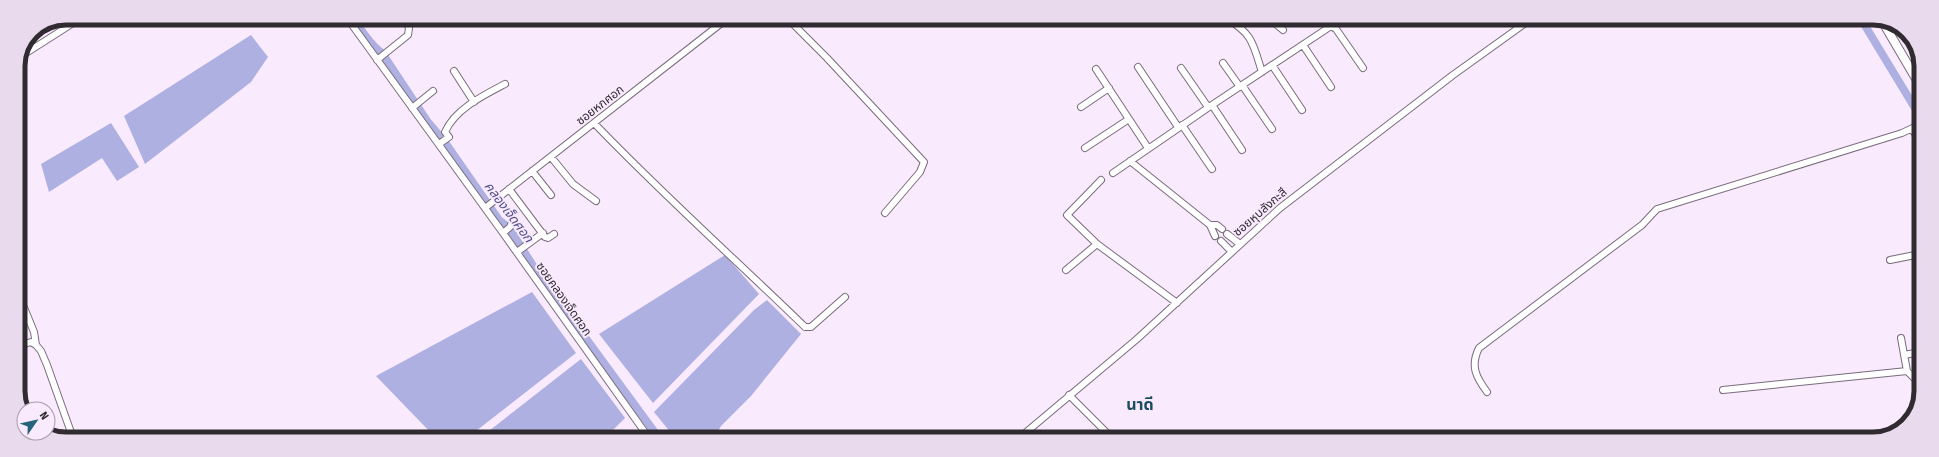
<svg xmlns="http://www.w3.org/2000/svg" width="1939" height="457" viewBox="0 0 1939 457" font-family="'Fira Sans Condensed','Noto Sans Thai',sans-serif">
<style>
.water{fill:#adb0e0}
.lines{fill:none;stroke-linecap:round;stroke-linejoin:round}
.canal{stroke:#adb0e0;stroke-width:8}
.minor-casing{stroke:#796c7c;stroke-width:8}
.tertiary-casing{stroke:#796c7c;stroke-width:10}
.minor{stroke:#fff;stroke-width:6}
.tertiary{stroke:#fff;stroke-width:8}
.labels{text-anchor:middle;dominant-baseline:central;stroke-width:4;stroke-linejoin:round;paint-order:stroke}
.street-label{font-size:12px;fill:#302a31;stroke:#f9eafd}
.water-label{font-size:13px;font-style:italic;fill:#4e4d8a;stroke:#f9eafd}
.district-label{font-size:16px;font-weight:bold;fill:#1b4c5e;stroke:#f9eafd}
.rim{fill:none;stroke:#302a31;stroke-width:5}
</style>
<rect width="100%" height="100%" fill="#f9eafd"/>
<path class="water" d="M251,35L268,57L251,82L145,164L124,116Z
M111,123L139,167L117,181L102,158L49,192L41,164Z
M725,255L759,294L653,403L599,334Z
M532,292L576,353L467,438H436L376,376Z
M767,300L801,334L751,396L721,426L714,438H675L654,412L754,310Z
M581,359L625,418L605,438H480Z"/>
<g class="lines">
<path class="canal" d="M355,18C359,29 373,47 382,53L427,121L444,141L499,220L509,228L535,269L659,438
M1861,19L1921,118"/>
<g class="minor-casing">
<path id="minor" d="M347,18L503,233L649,438
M787,18L827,58L924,162L920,172L885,213
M1227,19C1253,34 1253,44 1262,72
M1270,19L1283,30
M1303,45L1331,87
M23,55L81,18
M377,60L408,35L409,28L406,18
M1223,63L1240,87
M1272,65L1302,110
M1138,67L1178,127
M1181,68L1208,107
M1096,69L1148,148
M454,71L474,102
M1242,85L1272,129
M1212,105L1242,150
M1081,107L1109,88
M412,108L433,91
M594,123C662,194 735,259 805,327H811L845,297
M1182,125L1212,169
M1912,129L1921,143
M439,144L449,137L445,132C455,109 484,95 505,84
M1085,148L1129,119
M551,157L573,184L596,201
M1130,161L1210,225H1217L1222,229
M532,171L551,195
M1113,173L1212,105L1331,26L1336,29L1363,68
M1101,180L1067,215L1097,244L1177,303
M509,189L545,237L548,238L554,234
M485,208L728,18
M1210,225L1215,236
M503,233L510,227L513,220
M1227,234L1240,244
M1221,241L1232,252
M517,252L543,233
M1916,255L1920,275
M1890,260L1920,254
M1066,270L1097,244
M18,293L34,332L36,345L41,351L47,365L73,438
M1901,338L1907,371
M18,346L31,342L36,345
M1904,355L1920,352
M1723,390L1907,371L1920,384
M1487,392C1476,377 1470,366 1479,348L1642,225L1657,209L1902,133L1921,124
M1069,395L1113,439
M787,437L803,436L813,438
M1018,439L1137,339L1280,208L1453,75L1531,19"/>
</g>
<g class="tertiary-casing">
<path id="tertiary" d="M1881,19L1921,87"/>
</g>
<use href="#minor" class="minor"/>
<use href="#tertiary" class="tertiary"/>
</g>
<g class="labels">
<g class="street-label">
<text transform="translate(600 105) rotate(-38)">ซอยหกศอก</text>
<text transform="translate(1260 212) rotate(-41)">ซอยหุบสังกะสี</text>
<text transform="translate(564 299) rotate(55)">ซอยคลองเจ็ดศอก</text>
</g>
<g class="water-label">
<text transform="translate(509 212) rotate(53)">คลองเจ็ดศอก</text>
</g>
<g class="district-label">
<text x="1140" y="404">นาดี</text>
</g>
</g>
<path d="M0 0H1939V457H0ZM66 25H1873A41 41 0 0 1 1914 66V391A41 41 0 0 1 1873 432H66A41 41 0 0 1 25 391V66A41 41 0 0 1 66 25Z" fill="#e9dbed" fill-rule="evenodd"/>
<path class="rim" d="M66 25H1873A41 41 0 0 1 1914 66V391A41 41 0 0 1 1873 432H66A41 41 0 0 1 25 391V66A41 41 0 0 1 66 25Z"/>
<g transform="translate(36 421) rotate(56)"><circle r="19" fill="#f9eafd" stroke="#a99dab"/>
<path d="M0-3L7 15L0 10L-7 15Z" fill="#256379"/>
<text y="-6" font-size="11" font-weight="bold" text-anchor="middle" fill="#302a31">N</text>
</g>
</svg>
